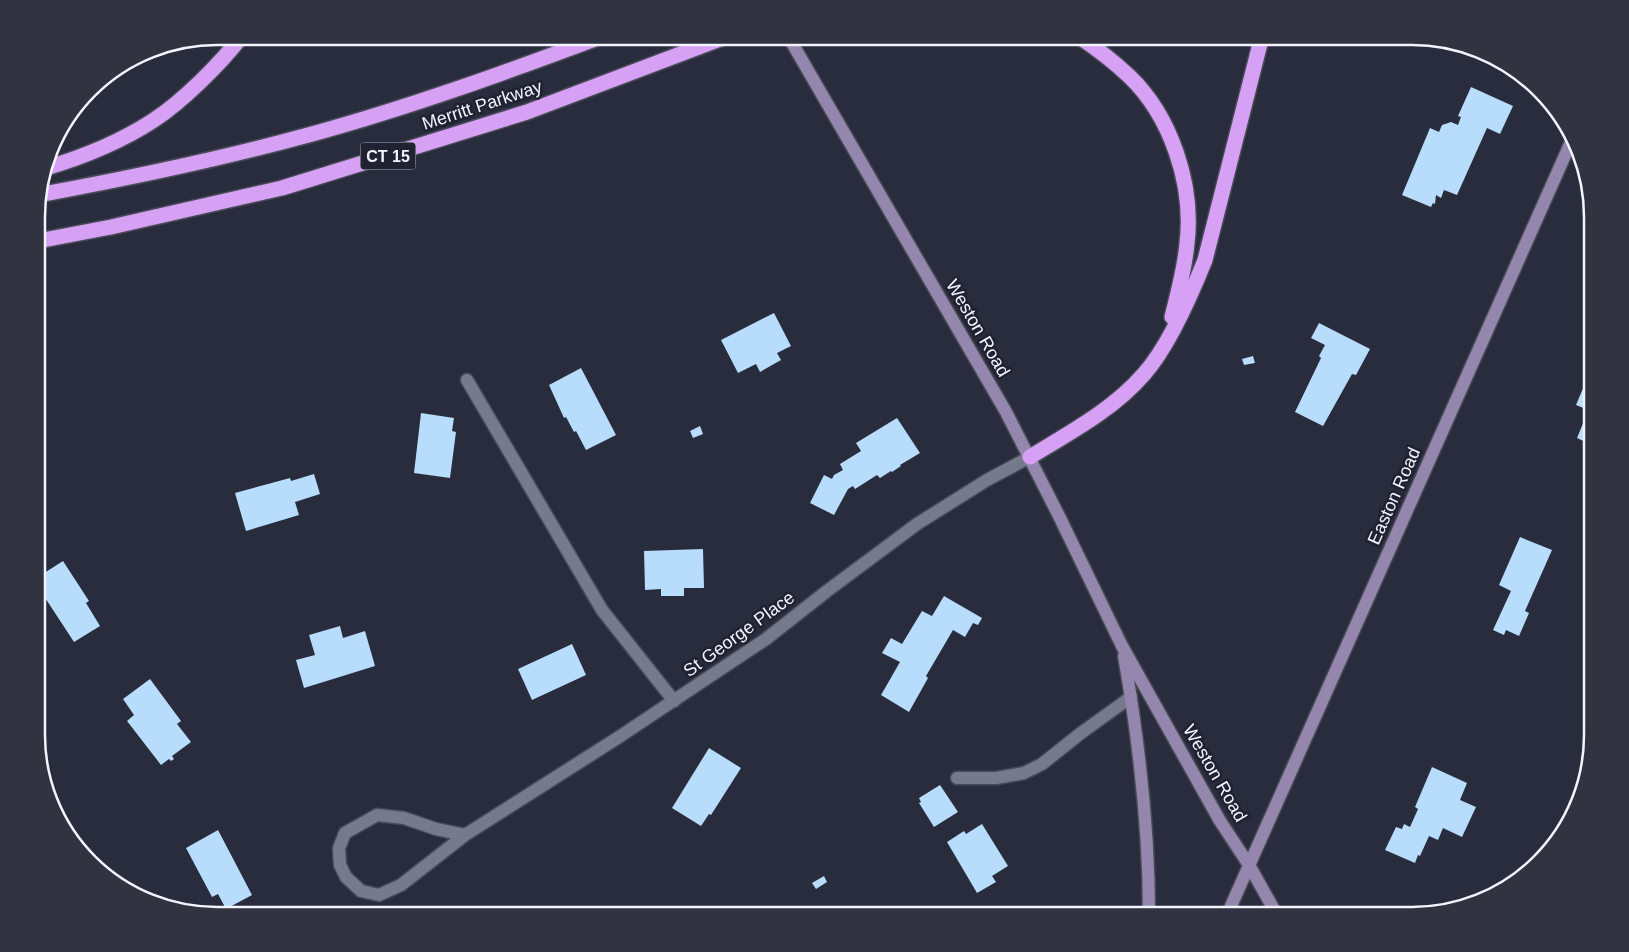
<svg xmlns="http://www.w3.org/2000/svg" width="1629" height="952" viewBox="0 0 1629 952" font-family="Arial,sans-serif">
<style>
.building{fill:#b7dcfc}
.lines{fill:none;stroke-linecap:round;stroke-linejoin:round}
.service-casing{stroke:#484a57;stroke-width:15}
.minor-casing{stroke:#484a57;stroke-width:15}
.secondary-casing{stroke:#484a57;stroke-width:15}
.motorway-casing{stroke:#484a57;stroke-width:18}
.service{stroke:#777a8d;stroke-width:12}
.minor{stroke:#777a8d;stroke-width:12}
.secondary{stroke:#9486ac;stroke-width:12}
.motorway{stroke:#d6a1f5;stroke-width:15}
.labels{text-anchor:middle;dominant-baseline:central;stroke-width:5;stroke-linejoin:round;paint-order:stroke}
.shield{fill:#202231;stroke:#b3b5c1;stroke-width:1}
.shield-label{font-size:16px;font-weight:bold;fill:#f2f4ff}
.street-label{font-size:18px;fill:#f2f4ff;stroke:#202231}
.rim{fill:none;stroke:#f2f4ff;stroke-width:2.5}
</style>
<rect width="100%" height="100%" fill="#292c3c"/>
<path class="building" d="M1471,87L1513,106L1500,134L1487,128L1457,195L1444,190L1441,198L1436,195L1435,204L1433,203L1431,207L1402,195L1430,128L1439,132L1442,125L1451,122L1458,125L1461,117L1458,116Z
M774,313L791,346L777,353L781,360L760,372L756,364L738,373L721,340Z
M1319,323L1370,349L1356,375L1352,374L1323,426L1295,412L1321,358L1319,356L1325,345L1311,338Z
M1253,356L1255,363L1244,365L1242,359Z
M1592,367V445L1577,438L1586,416L1588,417L1591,411L1576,405Z
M581,368L616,435L586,450L576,431L574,432L566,417L564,418L549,385Z
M421,413L454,418L452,431L456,432L450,478L414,473Z
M897,418L920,453L900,465L901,466L892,472L891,471L880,478L877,475L855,489L853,486L848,489L834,515L810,503L824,475L832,479L834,475L843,470L840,464L861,451L856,443Z
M700,426L703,434L693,438L690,431Z
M314,474L320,494L295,502L299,515L246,531L235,493L290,478L291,481Z
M1520,537L1552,550L1525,611L1529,613L1519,636L1506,630L1504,635L1493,630L1511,591L1499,585Z
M703,549L704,588H684V596H661V589L645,590L644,551Z
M63,561L89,601L86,603L100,626L74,642L38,587V577Z
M944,596L982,618L978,625L973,623L965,637L953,630L926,676L928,678L909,712L881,695L900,662L882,653L891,638L902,644L922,611L932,616Z
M340,626L343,638L365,631L375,666L304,688L296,660L315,655L309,635Z
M572,644L586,675L532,700L518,669Z
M150,679L181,721L177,724L191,742L172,756L174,759L171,761L169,759L161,765L127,721L134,715L123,699Z
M709,748L741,768L711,815L709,814L701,826L672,808Z
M1432,767L1467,783L1460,800L1476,807L1462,837L1443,828L1438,840L1429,836L1420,856L1418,855L1415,863L1385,850L1396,827L1402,829L1404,824L1410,827L1418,809L1415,807Z
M940,785L958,812L934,827L919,803L921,802L919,798Z
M982,824L1008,866L992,876L996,882L977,893L947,842L964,831L966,834Z
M218,830L252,895L226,909L218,894L212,897L186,848Z
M824,876L827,882L816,889L812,883Z"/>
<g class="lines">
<g class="service-casing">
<path id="service" d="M467,380L602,610L674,701
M957,778H996L1024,773L1042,764L1081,733L1131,697"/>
</g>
<g class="minor-casing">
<path id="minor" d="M465,835L436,829L404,818L377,815L345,833L339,848L340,865L346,877L361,891L379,895L401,885L465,835L619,737L766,639L827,591L917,524L987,480L1030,457"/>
</g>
<g class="secondary-casing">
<path id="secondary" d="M788,36L1006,412L1059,516L1122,646L1220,821L1249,865L1277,915
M1124,656C1139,742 1149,828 1149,915
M1227,915L1571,142"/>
</g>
<g class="motorway-casing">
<path id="motorway" d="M1078,36C1096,48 1113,61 1129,76C1171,116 1194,185 1187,243C1185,268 1178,293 1172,317
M46,168C83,157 122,141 154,120C183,101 220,64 242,36
M38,195C130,178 221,159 312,134C410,107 507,72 603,36
M38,241L111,227L282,188L527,112L728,36
M1030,457C1069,433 1113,410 1144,374C1169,346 1191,295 1205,260L1262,36"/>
</g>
<use href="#service" class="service"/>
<use href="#minor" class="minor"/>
<use href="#secondary" class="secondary"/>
<use href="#motorway" class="motorway"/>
</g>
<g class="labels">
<rect class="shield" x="360.5" y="142.5" width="55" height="27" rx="4"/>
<g class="shield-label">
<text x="388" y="156">CT 15</text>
</g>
<g class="street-label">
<text transform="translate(482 105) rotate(-18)">Merritt Parkway</text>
<text transform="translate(978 328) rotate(60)">Weston Road</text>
<text transform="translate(1394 496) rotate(-66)">Easton Road</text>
<text transform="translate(739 634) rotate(-36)">St George Place</text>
<text transform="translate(1215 773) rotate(60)">Weston Road</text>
</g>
</g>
<path d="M0 0H1629V952H0ZM217 45H1412A172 172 0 0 1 1584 217V735A172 172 0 0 1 1412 907H217A172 172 0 0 1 45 735V217A172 172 0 0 1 217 45Z" fill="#313341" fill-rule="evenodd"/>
<path class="rim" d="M217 45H1412A172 172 0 0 1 1584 217V735A172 172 0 0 1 1412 907H217A172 172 0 0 1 45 735V217A172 172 0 0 1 217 45Z"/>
</svg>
